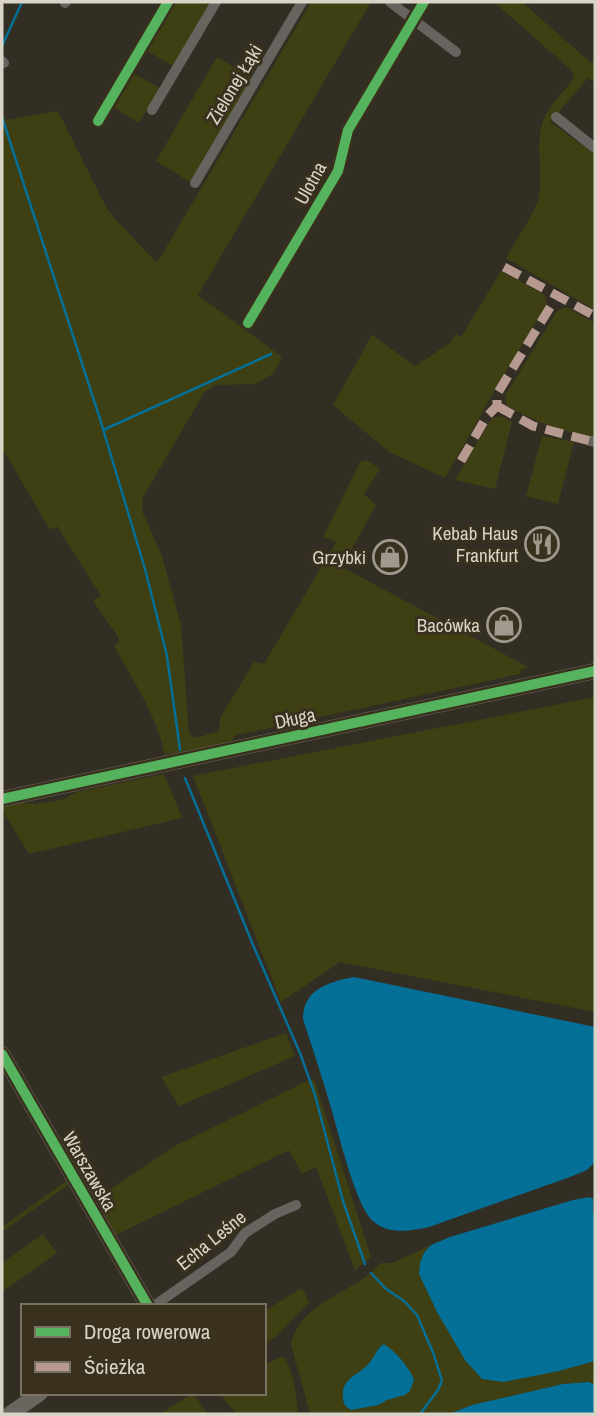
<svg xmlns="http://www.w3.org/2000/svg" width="597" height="1416" viewBox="0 0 597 1416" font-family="'Archivo Narrow',sans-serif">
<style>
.green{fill:#3e3f13}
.water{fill:#057097}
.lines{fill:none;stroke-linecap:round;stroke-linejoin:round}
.stream{stroke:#057097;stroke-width:2.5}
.street{stroke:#67645f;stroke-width:10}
.secondary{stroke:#69655f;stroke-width:16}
.quiet{stroke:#b69a8f;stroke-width:9;stroke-dasharray:18 9;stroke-linecap:butt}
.cycleway-casing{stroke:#39301d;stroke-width:15}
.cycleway{stroke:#56b35d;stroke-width:10}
.labels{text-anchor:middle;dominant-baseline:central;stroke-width:6;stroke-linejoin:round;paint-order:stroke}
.street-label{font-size:19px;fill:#d9d3c8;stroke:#39301d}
.poi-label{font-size:19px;fill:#d9d3c8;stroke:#39301d;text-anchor:end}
</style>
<rect width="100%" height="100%" fill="#332e23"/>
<path class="green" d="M173,2H212L173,66L144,49Z
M311,2H371L198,295L282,357L274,373L255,384L215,385L204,393L143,497L142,511L162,556L181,625L189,734L196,738L219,731L220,718L254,662L264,664L336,542L323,537L360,462L367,460L380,469L364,494L376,505L342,567L528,667L521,670L520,674L236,735L229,744L165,755C157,716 133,680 114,646L119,642V638L93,601L101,596L57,526L50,530L2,448V113L6,120L58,111L107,209L119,223L157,263Z
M494,2H522L591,63L595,60V82L588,78L550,122L595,154V310L506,258C513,245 538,208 539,196C543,171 535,145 543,121C549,104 565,92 574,77L571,70Z
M217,57L252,78L190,182L156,161Z
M131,72L160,88L139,123L110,105Z
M501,271L545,295L547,304L500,381L445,478L389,452L333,405L372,335L415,366L450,343L456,334L461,337Z
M566,307L595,323V437C561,432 537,422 507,406L505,396L557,311Z
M502,416L512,422L495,489L455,480L492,418Z
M542,436L574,442L558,504L526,496Z
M595,697V1012L340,962L281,1002L193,776Z
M164,774L182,818L29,854L2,810V807L22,803L35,804L51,802L64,799L77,792Z
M286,1033L295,1056L179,1106L161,1077Z
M314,1079L371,1257L355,1270L316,1167L302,1174L289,1150L116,1235L96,1199L173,1147L305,1082Z
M66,1181L68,1185L2,1232V1227Z
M43,1234L57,1253L2,1292V1263Z
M431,1245L424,1253L559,1371L595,1361V1385L589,1382L563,1384L472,1405L449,1414H310L291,1344C300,1307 336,1298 364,1278C370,1274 375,1268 381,1263H392Z
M302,1288L309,1302L277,1336L264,1345V1311Z
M280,1357L285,1358C294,1374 297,1396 298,1414H237L219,1393H264V1365Z
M193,1393L207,1413L205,1414H160Z"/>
<path class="water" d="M354,977L595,1027V1162L587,1170L570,1177L429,1227C411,1231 388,1235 373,1221C356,1206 339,1135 332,1111C323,1080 313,1050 303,1019C303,989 329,982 354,977Z
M590,1197L593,1199V1213L595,1216V1361L559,1371L503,1382L482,1379L465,1360L437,1312L419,1274L420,1263L424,1253L431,1245L450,1237L573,1200Z
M384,1344C397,1353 407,1365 414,1379L410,1391L405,1395L387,1400L378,1405L351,1410C345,1406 343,1404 343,1396C341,1377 361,1375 370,1362C376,1355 376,1349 384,1344Z
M589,1382L595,1385V1414H449L472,1405L563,1384Z"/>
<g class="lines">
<path class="stream" d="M2,46L22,2
M2,117L100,419L145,569L167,656L180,750
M103,430L271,354
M185,778L253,945L300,1053L315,1095L343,1201L365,1264
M371,1273L385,1288L404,1301L417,1315L434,1355L442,1381L438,1390L420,1414"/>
<path class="street" d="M390,2L456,52
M65,3L66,2
M2,61L4,63
M152,110L216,2
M556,117L595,148
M98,121L168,2
M195,183L302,2
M248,323L338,171L348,130L424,2
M590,441L595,442
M150,1306L155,1305L231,1252L245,1233L275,1214L296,1205"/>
<path class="secondary" d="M2,799L595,671
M2,1054L148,1306
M10,1414L40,1393"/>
<path class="quiet" d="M504,267L595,316
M497,406L533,426L590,441
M461,461L487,416L497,406V394L557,296"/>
<g class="cycleway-casing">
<path id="cycleway" d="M98,121L168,2
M248,323L338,171L348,130L424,2
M2,799L595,671
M2,1054L148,1306"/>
</g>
<use href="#cycleway" class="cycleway"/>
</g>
<defs>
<g id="restaurant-ring" transform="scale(1.75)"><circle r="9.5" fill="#39301d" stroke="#9f998e" stroke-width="1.5"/><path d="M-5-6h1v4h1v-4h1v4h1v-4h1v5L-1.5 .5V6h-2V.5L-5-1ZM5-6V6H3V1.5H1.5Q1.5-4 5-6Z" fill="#9f998e"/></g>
<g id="shop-ring" transform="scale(1.75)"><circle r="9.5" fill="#39301d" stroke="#9f998e" stroke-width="1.5"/><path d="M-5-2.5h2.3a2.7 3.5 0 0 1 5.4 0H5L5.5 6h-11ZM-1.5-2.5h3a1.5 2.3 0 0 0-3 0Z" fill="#9f998e"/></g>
</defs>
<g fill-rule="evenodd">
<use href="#restaurant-ring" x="542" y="544"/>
<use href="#shop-ring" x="390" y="557"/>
<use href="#shop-ring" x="504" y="625"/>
</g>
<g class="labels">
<g class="street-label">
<text transform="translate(234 84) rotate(-59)">Zielonej Łąki</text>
<text transform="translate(310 183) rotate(-61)">Ulotna</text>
<text transform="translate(295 718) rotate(-12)">Długa</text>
<text transform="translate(90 1171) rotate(60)">Warszawska</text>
<text transform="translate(211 1240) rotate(-39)">Echa Leśne</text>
</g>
<g class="poi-label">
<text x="518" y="533">Kebab Haus<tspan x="518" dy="22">Frankfurt</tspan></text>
<text x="366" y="557">Grzybki</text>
<text x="480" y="625">Bacówka</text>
</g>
</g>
<rect width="597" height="1416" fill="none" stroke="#d9d3c8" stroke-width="7"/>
<rect x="21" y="1304" width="245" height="91" fill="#39301d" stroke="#797161" stroke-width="2"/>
<rect x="35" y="1327" width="35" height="10" fill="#56b35d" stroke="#797161" stroke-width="2"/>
<text x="84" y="1339" font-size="21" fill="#d9d3c8">Droga rowerowa</text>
<rect x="35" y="1362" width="35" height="10" fill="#b69a8f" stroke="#797161" stroke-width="2"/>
<text x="84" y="1374" font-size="21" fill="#d9d3c8">Ścieżka</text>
</svg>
